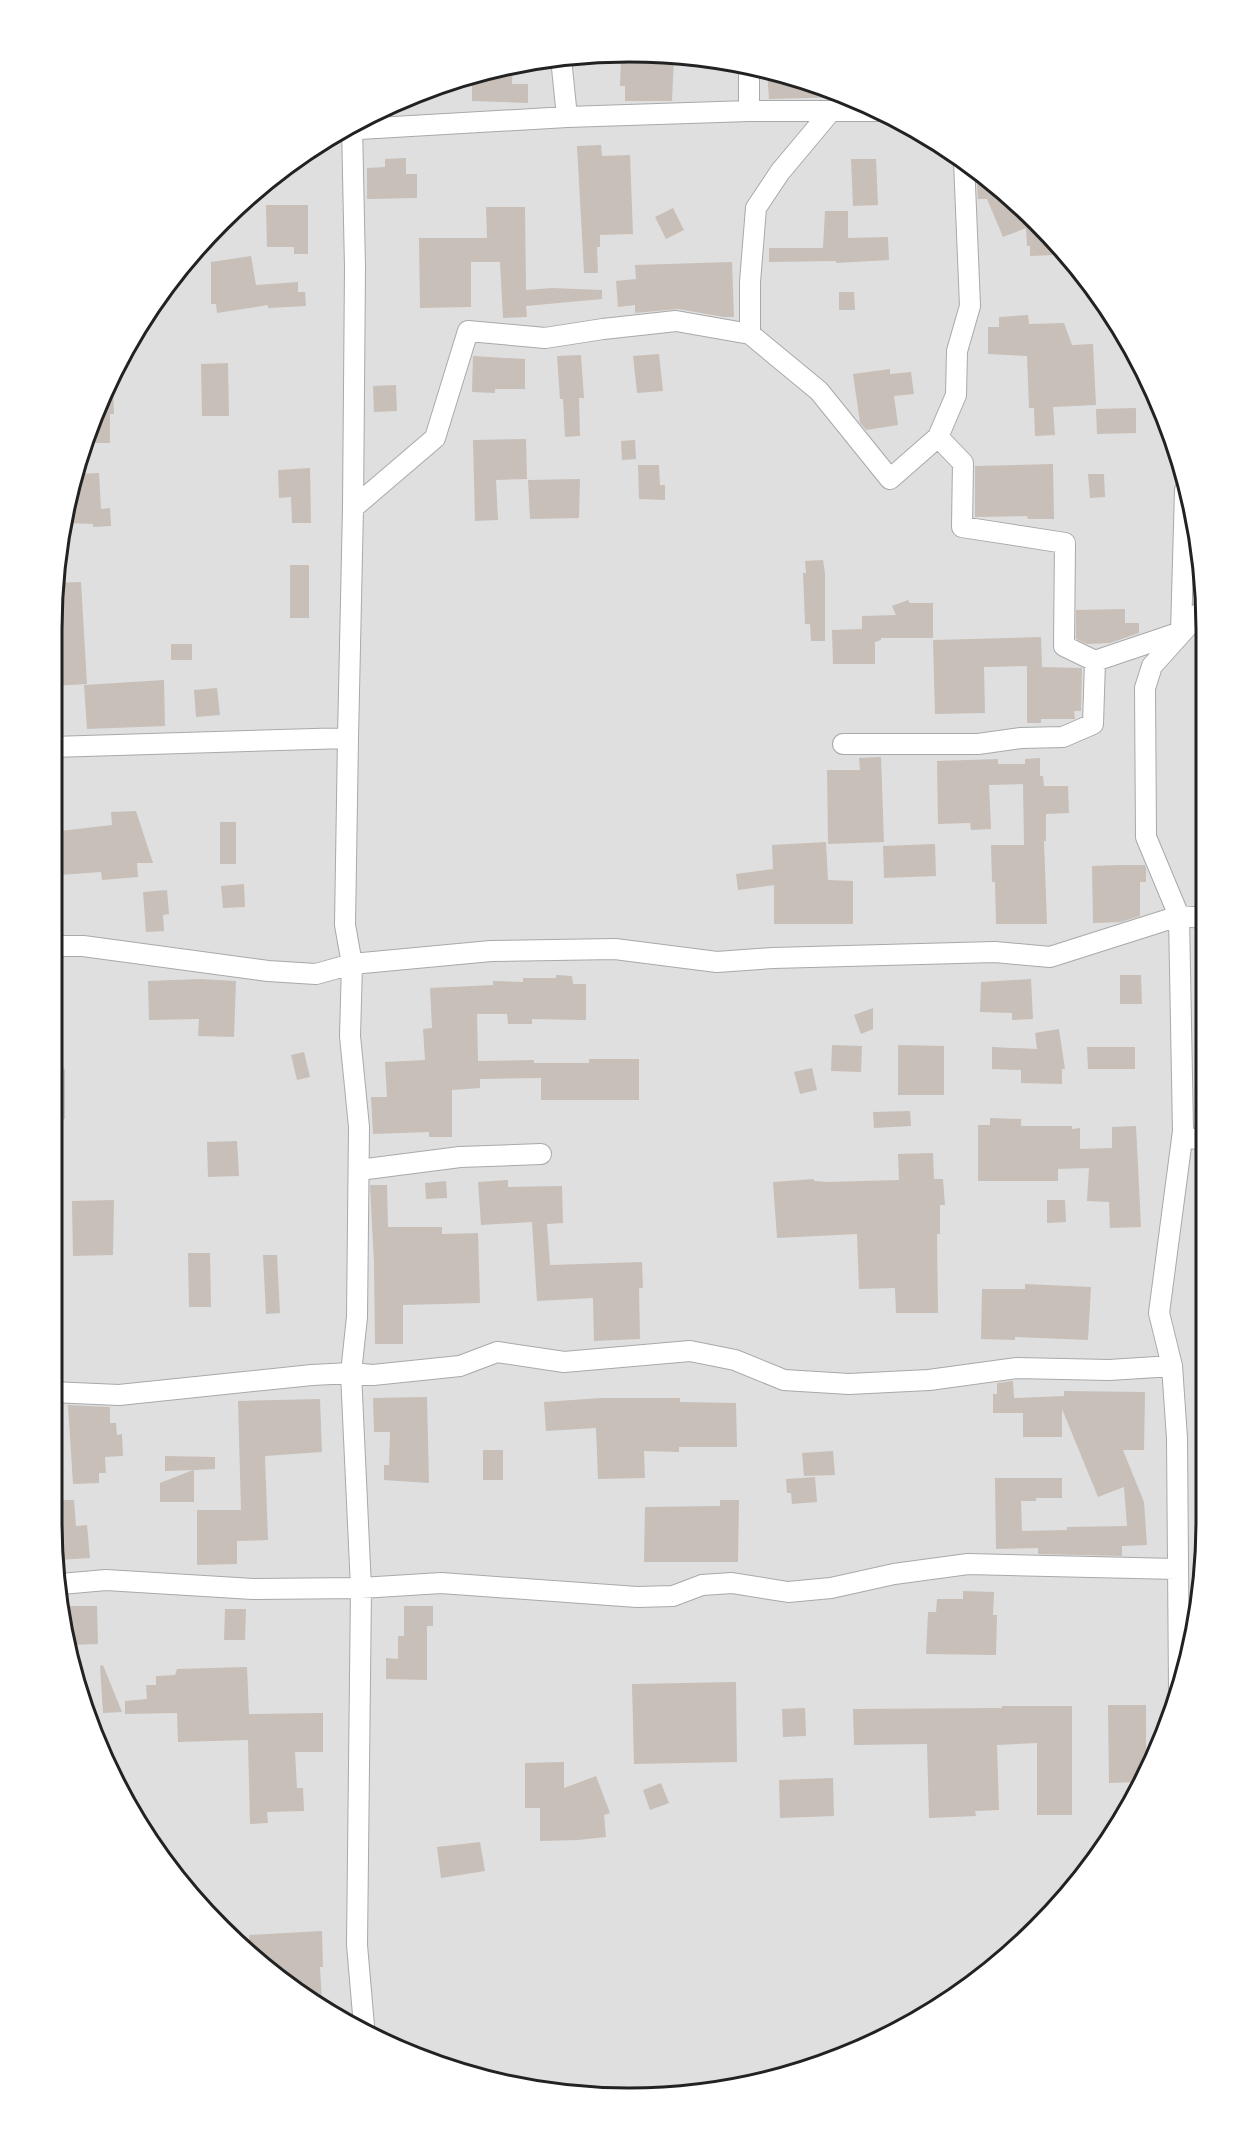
<svg xmlns="http://www.w3.org/2000/svg" width="1257" height="2149" viewBox="0 0 1257 2149" font-family="Cabin,sans-serif">
<style>
.residential{fill:#e0dfdf}
.building{fill:#c7bfb8}
.lines{fill:none;stroke-linecap:round;stroke-linejoin:round}
.minor-casing{stroke:#a9a9a9;stroke-width:22}
.minor{stroke:#fff;stroke-width:20}
.rim{fill:none;stroke:#222;stroke-width:3}
</style>
<rect width="100%" height="100%" fill="#f2efe9"/>
<path class="residential" d="M628,51L741,62L849,95L949,148L1037,220L1128,339L1175,443L1205,590V1559L1175,1706L1109,1841L980,1978L814,2067L666,2097L479,2078L307,2000L170,1872L82,1706L51,1520L52,590L82,443L148,308L220,220L307,149L407,95L515,62Z"/>
<path class="building" d="M621,56H674L672,101H625V86H620Z
M513,63L512,84H528V103L472,101V75Z
M767,70L849,95L850,97L769,99Z
M601,145L602,156L630,155L633,234L600,235V247H597L598,273H584L577,146Z
M406,158V174H417V198L367,199V168L385,167V159Z
M851,159H876L878,205L853,206Z
M976,171L1037,220L1053,241V255L1030,256V246H1027L1026,228L1003,237L987,199H978Z
M266,205H308V254H294V247H267Z
M486,207H525L526,290L552,288L602,290V299L526,306L527,317L503,318L500,262H471V307L420,308L419,238H487Z
M673,208L684,230L666,239L655,217Z
M825,211H848V238L888,237L889,260L836,263V261L769,262V248H823Z
M251,256L256,285L298,282V292H305L306,306L268,308V305L217,313L216,304H211V262Z
M732,262L734,317H724L678,309L635,313V305L618,307L616,281L636,279L635,265Z
M839,292H854L855,310H839Z
M1028,315L1029,324L1064,323L1072,345L1093,344L1096,405L1053,407L1055,435L1035,436L1034,408H1029L1027,356L988,354V327H999V317Z
M659,354L663,391L637,393L633,356Z
M581,355L584,398H579L580,436L565,437L563,399H560L557,356Z
M473,356L525,359V389H495V393L472,392Z
M228,363L229,416H202L201,364Z
M890,369V374L911,372L914,394L894,396L898,425L866,430L860,423L853,374Z
M113,379L114,414H110V443H81Z
M396,385L397,411L374,412L373,386Z
M1136,408V433L1097,434L1096,409Z
M526,439L527,479L496,480L498,520L475,521L473,440Z
M635,440L636,459L622,460L621,441Z
M1053,464L1054,519H1028L1027,516L975,517V466Z
M638,465H659L660,485H665V500L639,499Z
M310,468L311,523H292L291,497L279,498L278,470Z
M99,473L101,509L110,508L111,526L93,527V524L66,523L75,474Z
M1088,474H1104L1105,497L1090,498Z
M580,479L579,518L530,519L528,480Z
M823,560L825,573V641H811L810,624H805L803,573H806L805,561Z
M290,565H309V618H290Z
M81,582L87,684L52,686V648H58L54,583Z
M908,600L910,603H933V638H881V640L875,642V664H833L832,630L862,629V616L896,615L892,606Z
M1125,609V623H1139V633L1110,643L1087,644L1076,639V610Z
M1041,637L1042,667L1082,668L1081,711H1074L1075,719H1041V723H1027V666L984,667L985,713L935,714L933,640Z
M171,644H192V660H171Z
M164,680L165,726L87,729L84,685Z
M217,688L220,715L196,717L194,690Z
M881,757L884,842L828,844L827,770H860L859,758Z
M1040,758V776H1043L1044,786H1068L1069,813L1046,814V841H1044L1047,924H996L995,882H992L991,845H1024L1023,784L989,785L991,829L971,830L970,823L938,824L937,761L998,759V764H1025V759Z
M136,811L153,863H137L138,877L102,880L101,872L60,875L58,847H52V832L112,825L111,812Z
M220,822H236V864H220Z
M826,842L828,880L853,881V924H774V885L738,890L736,874L773,869L772,845Z
M935,844L936,876L884,878L883,846Z
M1120,865H1145L1146,869V882H1140V916L1121,922L1093,923L1092,866Z
M244,884L245,907L223,908L221,886Z
M167,890L169,914L163,915L164,931L146,932L143,892Z
M556,975L572,976L573,984H586V1020L532,1019V1024H508L507,1014H477L478,1061L534,1060V1063H589V1059H639V1100H541V1078L480,1079V1088L452,1090V1137H429V1132L373,1134L371,1097H387L385,1062L425,1060L423,1029L432,1028L430,988L493,985V981L523,982V978H556Z
M1120,975H1141L1142,1004H1120Z
M200,979L236,981L234,1037L198,1036L199,1019L149,1020L148,981Z
M1031,979L1033,1019L1012,1020V1013L980,1012L981,982Z
M873,1008V1029L861,1034L854,1015Z
M1059,1029L1065,1069H1062V1084L1021,1083V1070L992,1069V1047L1037,1049L1035,1033Z
M832,1045L862,1046L861,1072L831,1071Z
M898,1045L944,1046V1095H898Z
M1087,1047H1135V1069H1088Z
M304,1052L310,1077L297,1080L291,1055Z
M812,1068L817,1090L800,1094L794,1072Z
M52,1069H65V1119H52Z
M910,1111L911,1126L874,1128L873,1112Z
M990,1118L1021,1119V1126H1072V1129L1080,1128V1149L1112,1148V1127L1136,1126L1141,1227L1110,1228L1109,1202L1087,1201L1089,1168L1058,1169V1181H978V1125H990Z
M237,1141L239,1176L208,1177L207,1142Z
M933,1153L934,1179H943L945,1205H940V1234H937L938,1313H896L895,1288L859,1289L857,1234L777,1238L773,1182L814,1179V1181L828,1182L899,1180L898,1154Z
M508,1180V1187L562,1186L563,1223L547,1224L550,1265L642,1262L643,1288H639L640,1339L594,1341L593,1298L537,1301L532,1222L481,1225L478,1182Z
M446,1181L447,1198L426,1199L425,1183Z
M370,1185H387L388,1227H442V1234L478,1233L480,1303L403,1305V1344H375L374,1264Z
M114,1200L113,1255L73,1256L72,1201Z
M1047,1200H1065L1066,1222L1047,1223Z
M188,1253H210L211,1307H189Z
M263,1255H277L280,1313L266,1314Z
M1025,1284L1091,1287L1088,1340L1015,1337V1340L981,1339L982,1289H1025Z
M1013,1381L1014,1398L1064,1396V1391L1145,1392L1144,1450H1123L1144,1502L1147,1545L1122,1546V1556L1038,1554V1548L996,1549L995,1478H1062V1498H1036V1501H1021L1022,1531L1067,1530V1527L1127,1526L1124,1487L1098,1497L1062,1409V1437H1023V1413H993V1394H997V1383Z
M427,1397L429,1483L384,1480V1465H389L390,1432H374L373,1398Z
M601,1398H680V1402L736,1403L737,1447H679V1452L644,1451L645,1478L598,1479L596,1428L546,1431L544,1402Z
M320,1399L322,1452L265,1456L268,1540L237,1541V1564L197,1565V1510H241L238,1401Z
M68,1405L110,1407V1423H116L117,1435L122,1434L123,1456L105,1457L106,1473H99V1483L73,1484Z
M483,1450H503V1480H483Z
M833,1451L835,1475L804,1476L802,1453Z
M165,1456L215,1457V1469L194,1470V1502H160V1483L193,1470L165,1471Z
M815,1477L817,1502L792,1504L791,1493H787L786,1479Z
M51,1500H74L76,1526L87,1525L90,1558L58,1560L51,1521Z
M720,1500H739L738,1562H644L645,1507L720,1506Z
M963,1591L994,1592L993,1615H997L996,1655L926,1654L928,1612H936L937,1599H963Z
M65,1606H97L98,1644L71,1645Z
M404,1606H433V1626H427V1680L386,1679V1658L398,1659V1636H404Z
M225,1609H246L245,1640H224Z
M103,1665L122,1712L103,1713L100,1666Z
M247,1667L249,1714L323,1713V1752H295L297,1788H303L304,1811L267,1812L268,1823L250,1824L248,1740L178,1742L177,1713L125,1714V1701L147,1699L146,1685H156V1676L175,1675L177,1669Z
M736,1682L737,1762L634,1764L632,1684Z
M1108,1705H1146V1765L1138,1782L1109,1783Z
M1002,1706H1072V1815H1037V1743L997,1745L999,1810L975,1811L976,1816L929,1818L927,1744L854,1745L853,1709L1002,1708Z
M805,1708L806,1736L783,1737L782,1709Z
M564,1762V1788L596,1776L610,1813L604,1815L606,1837L578,1840L540,1841V1808H525V1763Z
M833,1778L834,1816L780,1818L779,1780Z
M661,1783L669,1803L650,1810L643,1790Z
M480,1842L485,1871L441,1878L437,1847Z
M322,1931L323,1967H320L322,2001L307,2000L285,1979L284,1969H274L249,1946V1935Z"/>
<g class="lines">
<g class="minor-casing">
<path id="minor" d="M561,58L567,117
M749,65V111
M352,125L355,268L353,508
M342,130L567,117L749,111H831
M750,334L819,391L890,479L938,437L963,463L962,527L1065,543L1064,646L1095,661
M938,437L956,395L957,351L970,306L964,161
M843,744H978L1021,738L1063,737L1093,724L1095,661L1181,632L1185,490
M52,747L348,738L353,508L435,438L468,331L545,338L603,329L676,321L750,334V282L756,208L780,172L831,111H879
M52,946H83L268,971L316,974L352,964L345,925L348,738
M1182,1138L1205,1139
M359,1170L460,1157L541,1154
M51,1392L119,1395L312,1375L351,1373L373,1375L460,1366L497,1352L564,1362L690,1351L735,1360L784,1380L849,1384L929,1380L1017,1368L1109,1370L1172,1366
M61,1584L106,1580L253,1589L361,1588L441,1583L637,1597L673,1596L702,1585L732,1583L788,1592L831,1588L894,1574L968,1564L1177,1569
M1179,1689L1177,1438L1172,1366L1159,1313L1183,1131L1179,916L1146,837L1145,688L1152,666L1205,607
M364,2026L357,1945L361,1588L351,1373L357,1317L359,1127L350,1036L352,964L491,951L615,949L717,962L773,958L995,952L1050,957L1179,916L1205,918"/>
</g>
<use href="#minor" class="minor"/>
</g>
<path d="M0 0H1257V2149H0ZM629 62H629A567 567 0 0 1 1196 629V1521A567 567 0 0 1 629 2088H629A567 567 0 0 1 62 1521V629A567 567 0 0 1 629 62Z" fill="#fff" fill-rule="evenodd"/>
<path class="rim" d="M629 62H629A567 567 0 0 1 1196 629V1521A567 567 0 0 1 629 2088H629A567 567 0 0 1 62 1521V629A567 567 0 0 1 629 62Z"/>
</svg>
